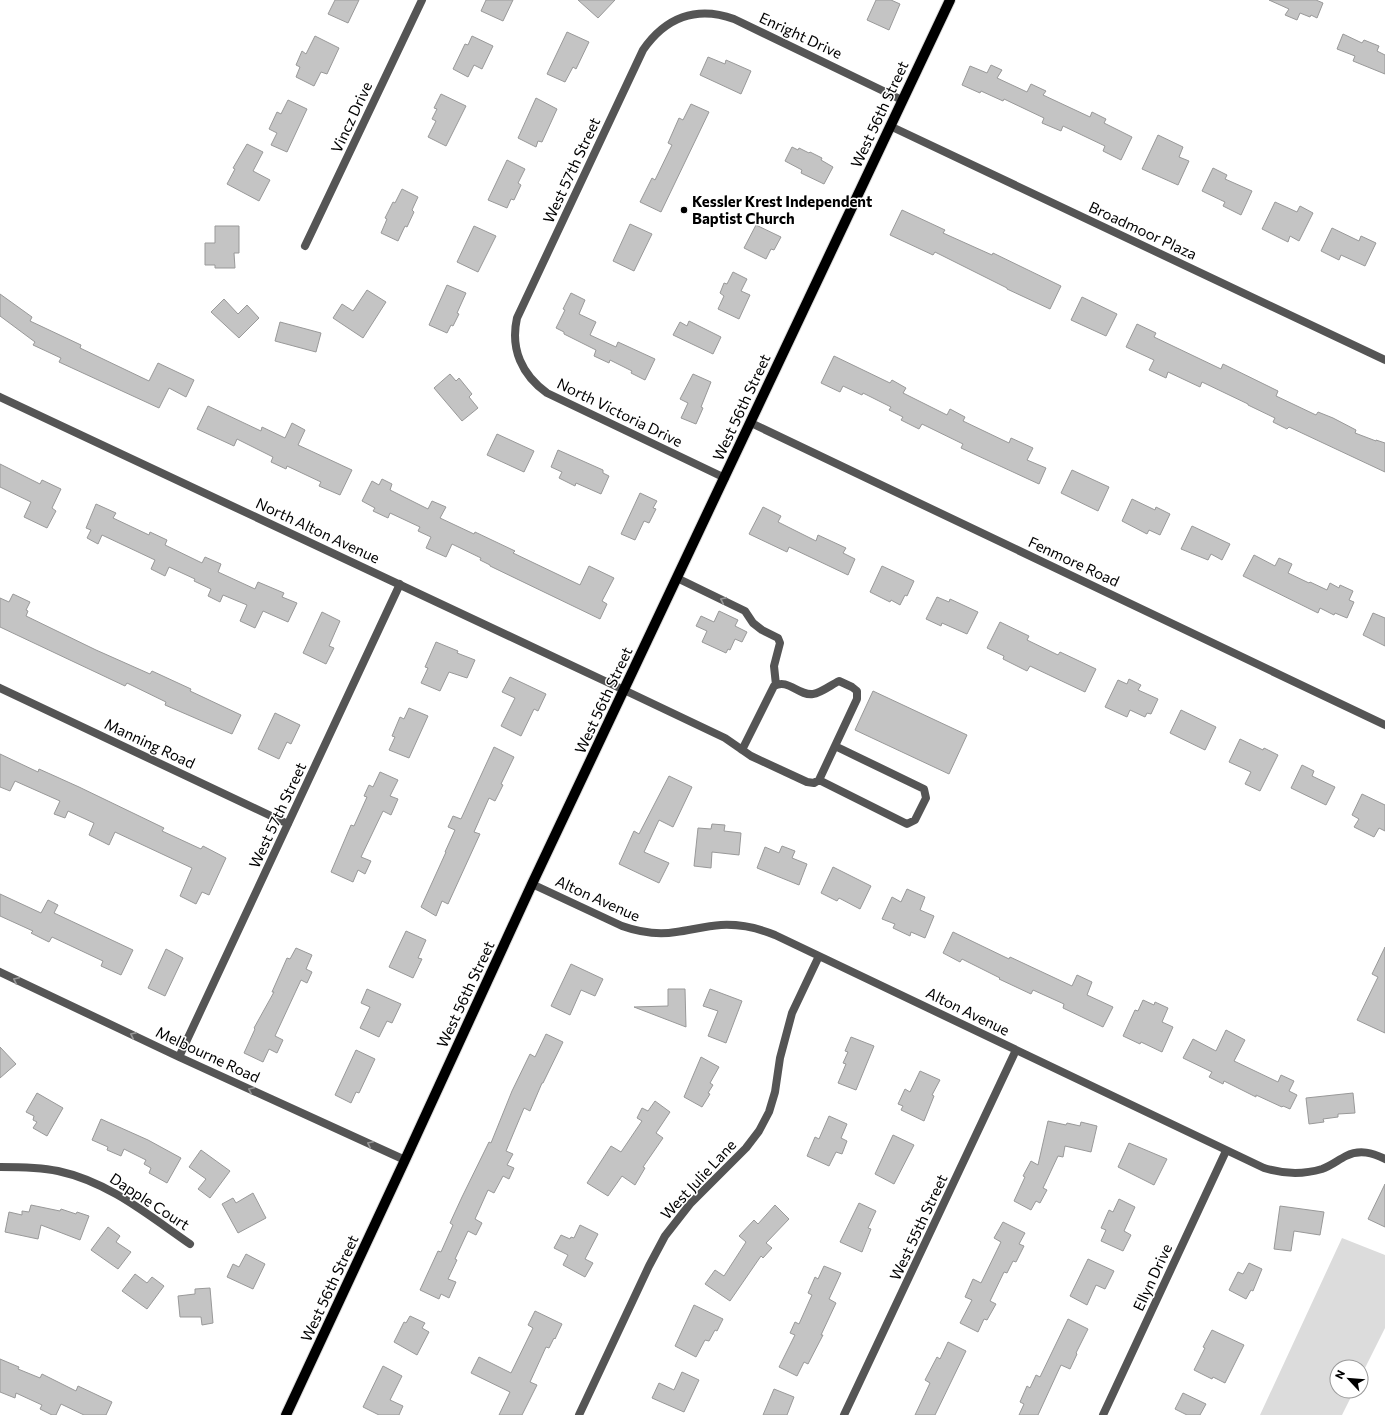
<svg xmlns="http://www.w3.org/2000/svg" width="1385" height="1415" viewBox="0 0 1385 1415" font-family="Commissioner,sans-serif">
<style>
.green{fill:#dcdcdc}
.building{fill:#c4c4c4;stroke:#999}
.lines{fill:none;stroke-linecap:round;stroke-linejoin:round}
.primary-casing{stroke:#dbdbdb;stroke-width:12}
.service{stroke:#555;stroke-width:8}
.minor{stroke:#555;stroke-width:8}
.primary{stroke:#000;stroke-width:10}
.oneway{stroke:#999}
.poi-dot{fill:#000;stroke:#fff;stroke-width:1.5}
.labels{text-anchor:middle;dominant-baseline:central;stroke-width:3;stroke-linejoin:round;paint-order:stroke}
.street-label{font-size:15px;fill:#000;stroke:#fff}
.poi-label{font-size:15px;font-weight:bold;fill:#000;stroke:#fff;text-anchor:start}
</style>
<rect width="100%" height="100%" fill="#fff"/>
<path class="green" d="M1342,1238L1385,1255V1328L1361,1376V1367H1337V1391H1354L1342,1415H1260Z"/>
<path class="building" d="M335,0H359L348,23L328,14Z
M486,0H513L503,21L481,11Z
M578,0H615L598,18Z
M876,0H891L900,4L889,30L867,20Z
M1269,0H1316L1323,3L1317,18L1311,15L1310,17L1300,13L1297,20L1285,15L1289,9Z
M567,32L589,42L576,69L573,67L565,82L547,74Z
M1343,34L1362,43L1364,40L1379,46L1377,51L1385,55V74L1353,61L1355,56L1337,49Z
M315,36L339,48L327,74L321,72L314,86L296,77L300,67L296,65L302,51L306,54Z
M472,36L493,46L482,69L474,65L468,77L453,69L465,44L468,45Z
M708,57L725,64L726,60L751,71L741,94L700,75Z
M991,65L1002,70L997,78L1027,92L1031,84L1046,91L1043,95L1090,117L1092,112L1106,119L1104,123L1132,137L1121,160L1103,151L1105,146L1063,126L1061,131L1042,123L1044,118L1004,99L1003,101L981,91L980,93L962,85L970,66L987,73Z
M441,94L466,106L446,146L428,137L436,121L432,119L437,109L434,108Z
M536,98L557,109L542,142L538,141L536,147L518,138Z
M288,100L307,109L287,152L271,145L277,133L269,129L277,112L281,114Z
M691,104L709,112L661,212L640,202L652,178L655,180L672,145L668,143L679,118L683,120Z
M1158,135L1183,147L1179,157L1189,161L1178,185L1142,169Z
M247,144L263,152L253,171L270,180L259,201L227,184L235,169L233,168Z
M792,147L798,150L799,148L809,153L810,152L822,158L821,160L833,167L824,184L801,173L802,170L785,161Z
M507,160L525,169L518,183L521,185L514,200L511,199L507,208L488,200Z
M1213,168L1227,175L1225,179L1252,191L1241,215L1223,206L1225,202L1202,191Z
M402,189L418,197L412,210L414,212L407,227L405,226L398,241L381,233L387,219L385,218L393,202L395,203Z
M1275,202L1297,212L1300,206L1313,213L1299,241L1290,236L1288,242L1262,229Z
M902,210L945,230L943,233L992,255L993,253L1061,286L1050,309L1007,289V288L935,252L933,255L890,235Z
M630,224L652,234L634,271L613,261Z
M756,225L781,237L774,250L771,249L766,259L744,248Z
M215,226H239V253H234L235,268H215V265H205V243H215Z
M474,226L496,236L478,272L457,262Z
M1332,228L1359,241L1361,236L1376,243L1365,266L1341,255L1339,260L1321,251Z
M733,272L747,279L741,291L750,295L739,319L718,309L724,296L720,293L724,283L727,284Z
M447,285L466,293L457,313L459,314L453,326L451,325L447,333L429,325Z
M367,290L386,302L363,338L333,318L342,304L353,311Z
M571,293L585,300L579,314L596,322L590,335L616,347L618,342L655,359L645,380L631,373L632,371L610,360L609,363L594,356L596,350L564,334V332L556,328L565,310L563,309Z
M0,294L32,317L30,321L81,345L80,348L149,381L158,363L194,380L186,397L169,388L159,408L59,362L61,358L33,345L35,342L0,316Z
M1082,297L1117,314L1106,336L1071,320Z
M224,299L238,314L247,305L259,318L239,338L211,312Z
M689,321L721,337L713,354L673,335L680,322L687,326Z
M280,322L321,333L316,352L275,341Z
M1137,324L1156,333L1154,337L1221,369L1223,364L1278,391L1276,396L1316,415L1318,412L1333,418L1356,430L1355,433L1376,441V440L1385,443V472L1289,427L1287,429L1273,422L1275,418L1248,405V404L1202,382L1200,387L1168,372L1166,378L1149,370L1154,360L1126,347Z
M834,356L890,383L892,380L906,388L903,393L947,415L950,409L965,417L963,421L1009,443L1011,438L1033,448L1027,460L1046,468L1039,484L961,448L963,444L922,424L919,429L901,420L903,417L889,410L891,407L863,393L862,395L843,386L840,392L821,383Z
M450,374L456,381L459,378L472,394L469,397L478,408L462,421L434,388Z
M693,374L711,382L701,407L703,408L696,424L681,418L688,403L680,399Z
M208,406L261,431L262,427L285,438L292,423L305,430L298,445L352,470L340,495L319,486L321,482L287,466L286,469L271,462L273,457L237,439L234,446L197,429Z
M497,434L534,451L524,472L487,455Z
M558,450L603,470V473L609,476L601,494L576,483L575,486L559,478L562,472L551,467Z
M0,464L40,484L42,480L61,489L52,508L56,511L47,528L24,517L31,502L0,487Z
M1072,470L1109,487L1098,511L1061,493Z
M382,479L392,484L390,490L428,509L432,501L446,507L440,518L474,534L475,532L515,551L513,553L580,585L589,566L614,578L602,601L607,604L600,619L490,566V565L480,560L481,558L452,544L446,557L426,548L431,537L418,531L420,527L390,513L388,518L373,511L375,508L362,501L372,481L379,485Z
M640,493L657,501L653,508L656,509L649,523L644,521L635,540L621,534Z
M1132,499L1155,510L1156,507L1170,514L1160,535L1149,530L1147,534L1122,521Z
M96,504L116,513L113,518L149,535L150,532L167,540L165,545L202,563L205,557L221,564L218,572L255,589L258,582L284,593L282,597L297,603L288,622L263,611L255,628L240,621L247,605L223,595L220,602L208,596L211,589L194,581L195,579L169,567L165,576L151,569L155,560L102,535L98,544L87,538L91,530L86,528Z
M763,507L781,516L778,522L816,541L818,535L846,548L843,553L855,559L848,575L789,547L787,552L749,534Z
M1192,526L1230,544L1222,560L1211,554L1208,560L1181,549Z
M1254,555L1275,566L1279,558L1292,564L1288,573L1309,583L1310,582L1327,590L1330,583L1339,588L1340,585L1353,591L1349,600L1354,602L1347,618L1335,613L1334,615L1320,608L1318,613L1243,576Z
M882,566L914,581L907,596L905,595L900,605L891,600L890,602L870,592Z
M13,594L30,602L26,610L28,611L26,616L96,650L150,674L152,671L191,689L190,691L241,715L232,734L165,705L166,702L127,683L125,686L0,627V598L9,602Z
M937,597L949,602L950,599L978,612L967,634L942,623L941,626L926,619Z
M719,611L738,620L735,626L747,632L742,642L735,639L730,650L728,649L726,653L702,642L707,631L696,626L701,616L714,622Z
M322,612L340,621L329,646L334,648L326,664L303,653Z
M1373,613L1385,618V646L1363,635Z
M1000,622L1029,636L1027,640L1058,655L1060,652L1096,669L1085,692L1030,666L1027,671L1003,659L1004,656L987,648Z
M436,642L458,651L457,653L475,660L467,678L449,672L440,691L421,683L428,668L425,667Z
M510,677L546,694L538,711L534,709L521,736L501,726L515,698L502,692Z
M1129,679L1141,685L1138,690L1158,699L1151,714L1147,713L1145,717L1130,710L1127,717L1105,707L1118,680L1127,684Z
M873,691L967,735L949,774L855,730Z
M409,708L428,716L409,758L389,750L395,737L392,736L400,717L404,719Z
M1181,710L1216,727L1205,750L1170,733Z
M275,713L300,725L291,744L287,742L279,759L258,749Z
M1240,739L1263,750L1264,748L1278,755L1260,791L1245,784L1251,772L1229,762Z
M494,747L514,757L501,784L503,785L495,801L489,798L474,832L480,834L448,904L442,901L436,916L421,907L446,852H445L455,830L448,827L453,816L461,819Z
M0,754L38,772L39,769L79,787L164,828L162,831L201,849L203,846L226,858L209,895L202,892L196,904L180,896L192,868L115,832L109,845L89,835L94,823L68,811L65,818L54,814L60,801L15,781L10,791L0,787Z
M1302,765L1314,771L1312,776L1335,787L1326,805L1291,788Z
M380,772L398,780L390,796L398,799L391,815L383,811L361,857L371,861L365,874L358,870L353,882L331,872L351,825L354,826L367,797L364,796L369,785L373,787Z
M669,776L692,787L673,827L659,820L644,852L669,863L659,883L619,864L634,831L639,834Z
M1362,794L1385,805V831L1379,828L1374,837L1354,827L1359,819L1352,815Z
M712,824L725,825L724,831L741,833L739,855L712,852L711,868L694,866L698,828L711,829Z
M782,846L795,851L792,858L807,864L799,885L757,868L765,847L779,853Z
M833,867L871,886L860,909L839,898L837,901L821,893Z
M907,889L925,897L920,910L934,916L925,938L911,932L910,936L893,928L895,924L882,919L892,897L901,902Z
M0,894L41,913L48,900L58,905L54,913L133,950L121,975L101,966L103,961L52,937L49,942L31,933L33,931L0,916Z
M406,931L426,940L418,958L422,959L413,978L389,967Z
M953,932L1009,959L1010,957L1072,986L1077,975L1092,982L1087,995L1113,1007L1103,1027L1063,1008L1064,1004L1033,990L1031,994L999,979L1000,978L962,959L960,962L943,953Z
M1385,947V1033L1357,1020L1378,977L1372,974Z
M296,948L312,955L306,969L312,972L307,983L301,980L275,1036L283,1040L277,1053L269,1049L263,1062L244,1053L255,1029L254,1028L274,992H272L287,958L290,959Z
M166,949L183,958L165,996L148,988Z
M571,964L603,979L595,996L581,990L570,1015L551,1006Z
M367,989L401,1004L392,1023L387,1021L379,1037L360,1028L370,1007L361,1003Z
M668,989H685L686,1027L634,1007L668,1006Z
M710,989L742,1001L726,1043L708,1036L718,1011L703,1006Z
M1143,1000L1154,1005L1155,1002L1168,1008L1162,1022L1173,1027L1162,1052L1141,1042L1140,1044L1123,1036L1135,1010L1138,1011Z
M1226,1030L1245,1040L1234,1061L1278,1082L1281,1075L1294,1081L1289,1091L1297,1095L1290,1109L1283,1106L1282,1107L1256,1095V1097L1224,1081L1223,1084L1209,1077L1212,1072L1183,1058L1193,1039L1216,1051Z
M546,1034L563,1042L543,1083H542L530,1111L524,1108L506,1151L513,1154L507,1165L514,1168L509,1179L503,1176L494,1193L488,1190L475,1219L482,1223L476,1235L468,1231L455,1259L457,1260L448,1279L456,1282L449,1298L441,1294L439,1299L420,1290L438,1251L441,1252L453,1225L450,1223L462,1197L489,1142L491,1143L512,1091L530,1054L535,1057Z
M851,1037L874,1046L856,1090L838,1083L846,1064L843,1063L848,1052L845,1051Z
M0,1047L16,1064L0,1078Z
M356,1050L375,1059L359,1093L356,1092L351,1103L335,1095Z
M701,1057L719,1067L710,1083L713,1085L708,1093L710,1094L702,1107L684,1097Z
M920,1071L940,1080L932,1095L934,1096L924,1121L901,1110L903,1106L898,1104L905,1089L910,1092Z
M37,1093L63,1108L47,1136L33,1128L37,1122L33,1120L34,1116L26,1112Z
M1353,1093L1355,1113L1338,1114V1117L1323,1119L1324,1122L1309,1124L1306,1098Z
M655,1101L670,1112L656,1133L663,1138L643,1167L645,1168L635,1185L622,1176L608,1196L587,1183L611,1146L621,1152L642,1121L637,1118L642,1108L648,1111Z
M829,1116L847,1124L841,1138L847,1141L842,1154L836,1152L829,1166L807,1156L815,1137L819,1139Z
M101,1119L148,1140L181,1158L167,1183L149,1173L151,1168L144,1164L146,1160L124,1149L121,1156L107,1150L108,1147L92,1140Z
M1048,1121L1066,1125L1067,1123L1080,1126L1081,1122L1097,1126L1091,1152L1065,1146L1063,1157L1058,1156L1043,1188L1047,1190L1040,1203L1036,1201L1031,1210L1014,1201L1025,1177L1023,1176L1031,1161L1038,1165Z
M893,1135L914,1145L894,1184L875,1174Z
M1129,1143L1167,1159L1154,1185L1118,1167Z
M201,1150L230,1171L210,1198L198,1189L206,1179L189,1167Z
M1385,1184V1227L1368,1219Z
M253,1193L266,1218L238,1233L222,1204L233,1198L236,1203Z
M1119,1199L1135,1207L1124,1231L1131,1235L1123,1251L1101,1241L1106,1230L1101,1228L1109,1210L1113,1212Z
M859,1203L876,1211L868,1228L871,1229L862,1252L840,1242Z
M31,1205L60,1211L61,1209L76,1214L77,1212L89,1216L80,1240L41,1225L38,1239L5,1232L9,1212L22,1215V1211L29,1212Z
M775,1205L789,1219L766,1243L772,1248L763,1258L761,1256L730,1301L705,1284L715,1270L724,1276L746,1242L739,1236L754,1220L758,1224Z
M1280,1206L1324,1212L1320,1235L1294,1231L1291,1251L1274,1249Z
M1003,1222L1025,1233L1019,1244L1024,1246L1016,1262L1013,1261L1007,1273L1004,1272L990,1301L996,1304L987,1320L984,1319L978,1332L960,1323L972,1300L965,1297L973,1279L981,1283L1001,1242L994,1238Z
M580,1225L598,1234L585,1259L593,1263L585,1277L563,1265L568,1255L554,1248L561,1235L570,1239L571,1237L574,1238Z
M108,1227L120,1236L116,1242L131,1252L118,1269L91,1250Z
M246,1254L265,1264L253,1289L227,1277L233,1264L239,1267Z
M1088,1259L1114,1271L1105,1289L1096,1285L1087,1305L1070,1296Z
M1249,1263L1262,1269L1253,1291L1251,1290L1246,1299L1229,1290L1238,1272L1243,1274Z
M824,1266L841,1273L829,1299L836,1303L821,1335H823L808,1364L804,1362L797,1376L779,1367L795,1335L790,1333L795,1322L799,1324L812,1295L808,1293L815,1277L818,1279Z
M135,1274L147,1283L152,1277L164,1286L147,1309L122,1291Z
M210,1288L213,1323L202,1325L201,1317H180L178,1296L195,1294V1289Z
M694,1305L723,1319L717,1331L715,1330L709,1341L705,1340L696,1357L675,1346Z
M535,1311L562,1324L555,1339L554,1338L549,1348L546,1347L530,1382L537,1385L522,1415H499L510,1392L471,1373L479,1357L511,1373L533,1328L528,1325Z
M410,1316L425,1323L422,1328L429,1332L417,1355L394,1342L404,1322L406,1323Z
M1068,1319L1088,1329L1076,1353L1077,1354L1070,1369L1061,1365L1038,1415H1019L1024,1404L1020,1402L1027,1386L1030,1388L1036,1375L1040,1377Z
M1212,1330L1244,1345L1225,1383L1213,1377L1212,1379L1194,1370L1205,1348L1203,1347Z
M948,1342L966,1351L935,1415H915L930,1383L925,1380L937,1357L940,1359Z
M0,1359L19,1367L18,1369L40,1378L42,1374L76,1391L78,1386L112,1402L106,1415H84L61,1404L56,1415H52L40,1409L42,1405L16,1393L15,1398L0,1392Z
M383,1366L402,1376L390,1400L403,1406L399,1415H379L363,1407Z
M682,1372L699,1380L684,1412L652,1398L659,1383L674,1390Z
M774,1389L794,1397L787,1415H763Z
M1183,1393L1206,1404L1200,1415H1187L1175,1409Z"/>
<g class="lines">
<g class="primary-casing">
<path id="primary" d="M286,1415L405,1160L532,884L950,0"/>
</g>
<path class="service" d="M677,578L745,611L753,623L762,630L778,638L780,643L774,666L776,685
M624,690L725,738L751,756L807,782L814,783L819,780L857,699V691L852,687L839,681C831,685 821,693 813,694C798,696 788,678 774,686L742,750
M819,780L907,824L915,820L926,798L924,789L835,746"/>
<path class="minor" d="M890,126L1385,360
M305,246L422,0
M0,397L624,690
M751,423L1385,725
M725,478L547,393C522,375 510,349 517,318L643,50C665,18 696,5 734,19L902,100
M0,688L288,824
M532,884L622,926C639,932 658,935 676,932C691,930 706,926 721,925C740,924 758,928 775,935L1264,1168C1283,1174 1302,1175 1322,1169C1331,1166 1338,1160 1346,1156C1360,1149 1373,1153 1385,1159
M0,972L179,1057L405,1160
M179,1057L400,584
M0,1167C19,1167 39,1167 58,1171C109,1182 148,1215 190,1244
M579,1415L649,1266L665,1236L690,1204L746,1148L759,1131L769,1112L775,1092L780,1058L792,1013L819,956
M844,1415L1016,1050
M1103,1415L1226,1151"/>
<use href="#primary" class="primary"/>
</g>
<defs><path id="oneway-chevron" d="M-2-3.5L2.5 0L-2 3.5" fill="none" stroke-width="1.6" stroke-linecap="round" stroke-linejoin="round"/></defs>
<g class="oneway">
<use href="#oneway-chevron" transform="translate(723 600) rotate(-155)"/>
<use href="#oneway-chevron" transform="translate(16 980) rotate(-155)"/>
<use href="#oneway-chevron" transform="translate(133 1035) rotate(-155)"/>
<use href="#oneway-chevron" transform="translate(251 1090) rotate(-155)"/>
<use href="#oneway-chevron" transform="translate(370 1144) rotate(-155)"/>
</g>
<circle class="poi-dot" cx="684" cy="210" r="4"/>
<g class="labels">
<g class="street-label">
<text transform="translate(801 35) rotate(25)">Enright Drive</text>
<text transform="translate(879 114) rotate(-65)">West 56th Street</text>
<text transform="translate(351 117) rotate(-65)">Vincz Drive</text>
<text transform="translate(571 170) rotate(-65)">West 57th Street</text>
<text transform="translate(1143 230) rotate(25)">Broadmoor Plaza</text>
<text transform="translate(741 407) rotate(-65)">West 56th Street</text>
<text transform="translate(620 412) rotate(26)">North Victoria Drive</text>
<text transform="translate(318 530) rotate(25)">North Alton Avenue</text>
<text transform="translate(1074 561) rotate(25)">Fenmore Road</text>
<text transform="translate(603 700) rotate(-65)">West 56th Street</text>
<text transform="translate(150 743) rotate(25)">Manning Road</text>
<text transform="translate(277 815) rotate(-65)">West 57th Street</text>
<text transform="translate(598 898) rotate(24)">Alton Avenue</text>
<text transform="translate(465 994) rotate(-65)">West 56th Street</text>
<text transform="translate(968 1011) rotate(26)">Alton Avenue</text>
<text transform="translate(208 1054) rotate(25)">Melbourne Road</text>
<text transform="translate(698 1179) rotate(-47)">West Julie Lane</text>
<text transform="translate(150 1201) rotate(33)">Dapple Court</text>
<text transform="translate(918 1227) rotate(-65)">West 55th Street</text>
<text transform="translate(1152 1277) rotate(-65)">Ellyn Drive</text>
<text transform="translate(329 1288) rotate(-65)">West 56th Street</text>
</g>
<g class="poi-label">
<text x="692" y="201">Kessler Krest Independent<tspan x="692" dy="17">Baptist Church</tspan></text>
</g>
</g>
<g transform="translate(1349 1379) rotate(296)"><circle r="19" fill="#ffffff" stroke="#999999"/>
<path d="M0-3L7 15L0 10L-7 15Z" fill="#000000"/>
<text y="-6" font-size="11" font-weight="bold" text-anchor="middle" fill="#000000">N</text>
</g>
</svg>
